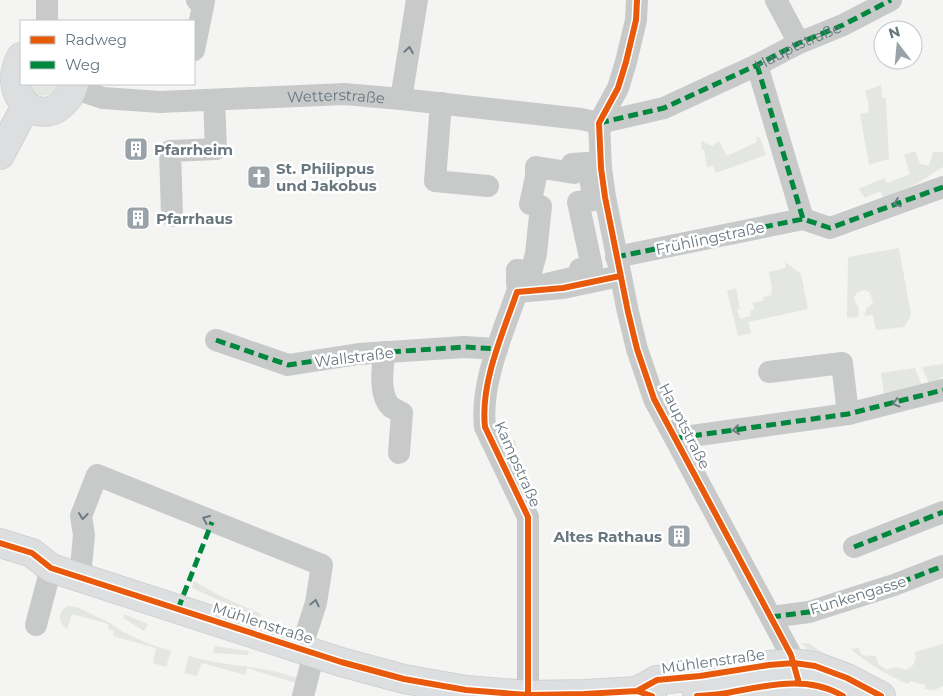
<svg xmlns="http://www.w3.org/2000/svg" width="943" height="696" viewBox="0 0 943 696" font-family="Montserrat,sans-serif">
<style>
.green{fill:#e4e6e1}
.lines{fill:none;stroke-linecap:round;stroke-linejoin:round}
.major-casing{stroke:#d1d2d2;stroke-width:30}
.minor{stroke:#c8caca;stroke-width:22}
.major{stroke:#dddedf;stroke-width:28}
.quiet{stroke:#00873e;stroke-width:5;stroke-dasharray:10 5;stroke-linecap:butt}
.cycleway-casing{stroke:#fff;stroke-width:9}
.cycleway{stroke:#e8590c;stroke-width:6}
.oneway{stroke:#6c7a83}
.labels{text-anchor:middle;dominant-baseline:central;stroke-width:5;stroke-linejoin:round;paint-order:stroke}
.street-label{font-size:15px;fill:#67767f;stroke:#fff}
.poi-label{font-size:15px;font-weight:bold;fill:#67767f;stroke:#fff;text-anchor:start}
</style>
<rect width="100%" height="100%" fill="#f4f4f3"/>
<path class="green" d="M27,84H58C54,95 43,99 33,93Z
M881,85L882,98H886L889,159L869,165L860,114L869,112L868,102L865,91Z
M756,137H760L766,155L716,173L713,166L707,167L704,150H702L701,141L712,146L719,141L727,156L757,142Z
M915,151L920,164L929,166L933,152H943V167L918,183L884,199L880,191L865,198L859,189L884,178L887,183L910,174L904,155Z
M899,248L911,315L904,327L876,330L873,315L864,316L866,309L873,303L870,293L865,290L858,292L854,297L856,304L859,309L858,317L847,318L848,257Z
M785,262L801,274L808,309L748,322L751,333L738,336L727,291L736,288L740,309H737L740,319L751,316L750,311L754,310L753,303L764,300L763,297L771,295L772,288L769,272L786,268Z
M943,364V377L929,384L922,367Z
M915,368L922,386L884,395L881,373Z
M493,429L508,430L510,439L515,440L517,449L510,462Z
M194,581L222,597L261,614L259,618L192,588Z
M69,606L77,607L108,622L125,633L149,644L171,651L166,667L153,663L156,648L113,636L114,631L108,629L109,624L72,614L67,629C58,623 57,610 69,606Z
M124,614L148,624L144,631L123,618Z
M801,643L810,644L827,656L884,686L812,654Z
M943,644V686L935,690L925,689V685L910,681L908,684C887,675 868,664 851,649L859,648C861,660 868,654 876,656L879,665L887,670L896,667L905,670C914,667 917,661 915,652Z
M215,646L249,651L248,655L213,653Z
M189,656C225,667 262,665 297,678L296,683L247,668L245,675L202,663L197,676L184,673Z"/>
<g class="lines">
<g class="major-casing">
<path id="major" d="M21,57C0,96 40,130 65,101C70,95 73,91 74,84
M0,155L20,117L27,108
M0,543L32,553L51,568L341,662L404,679L466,690L528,695L584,694L637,691L652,696
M637,691L657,680L700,676L769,665L794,663L815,666L847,678L881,696
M697,696L725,693L779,683H799L816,685L833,691"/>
</g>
<g class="minor">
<path d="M47,0V21"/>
<path d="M637,0L636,20L626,62L618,88L599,123L601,168L605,197L628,312L637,349L654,399L791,655L798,678"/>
<path d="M776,0L799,43"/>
<path d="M194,50L204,1L197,0"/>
<path d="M757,65L803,219"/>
<path id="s1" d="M73,88L103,98L160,102L344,94L401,99L581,119L599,123L664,108L757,65L799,43L843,25L891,0"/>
<path d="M401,99L417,0"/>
<path d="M441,103L435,181L488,186"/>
<path d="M587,163L594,200L578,202L592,267L580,269L581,276L542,285L517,284V270L531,272L536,254L541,206L530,204L536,177V167L574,173L572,164Z"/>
<path d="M172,216L170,151L216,149L214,100"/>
<path d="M616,257L803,219L830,228L943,187"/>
<path d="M216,340L288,365L359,354L464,347L497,349"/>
<path d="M384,352C383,368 378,395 391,407C394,409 399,411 402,413L399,453"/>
<path d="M769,372L842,363L848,414"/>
<path d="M677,438L848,414L943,390"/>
<path d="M854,547L943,512"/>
<path d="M80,577L84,535L81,516L97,475L322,565L316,603L301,649"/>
<path d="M771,617L809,612L894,585L943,566"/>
<path d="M36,625L51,568"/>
<path d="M303,696L314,653"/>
<path d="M528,696V517L485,427C480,383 503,333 517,292L563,288L620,276"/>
</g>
<use href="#major" class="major"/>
<path class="quiet" d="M757,65L803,219
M599,123L664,108L757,65L799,43L843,25L891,0
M616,257L803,219L830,228L943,187
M216,340L288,365L359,354L464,347L497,349
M677,438L848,414L943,390
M854,547L943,512
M178,609L212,522
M771,617L809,612L894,585L943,566"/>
<g class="cycleway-casing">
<path id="cycleway" d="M637,0L636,20L626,62L618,88L599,123L601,168L605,197L628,312L637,349L654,399L791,655L799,683
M0,543L32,553L51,568L341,662L404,679L466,690L528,695L584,694L637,691L652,696
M637,691L657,680L700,676L769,665L794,663L815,666L847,678L881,696
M528,696V517L485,427C480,383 503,333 517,292L563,288L620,276
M697,696C707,695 717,695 727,693C766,686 807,674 843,696"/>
</g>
<use href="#cycleway" class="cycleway"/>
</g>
<defs><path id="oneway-chevron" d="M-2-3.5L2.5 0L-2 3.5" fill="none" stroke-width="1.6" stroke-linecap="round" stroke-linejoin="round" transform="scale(1.25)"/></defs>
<g class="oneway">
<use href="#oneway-chevron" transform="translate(409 50) rotate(-81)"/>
<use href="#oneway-chevron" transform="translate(897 203) rotate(160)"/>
<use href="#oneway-chevron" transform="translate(896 403) rotate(165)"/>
<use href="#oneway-chevron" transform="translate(736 430) rotate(172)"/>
<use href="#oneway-chevron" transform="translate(83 516) rotate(96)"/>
<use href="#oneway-chevron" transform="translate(206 519) rotate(-157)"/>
<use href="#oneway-chevron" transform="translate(315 603) rotate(-77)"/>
</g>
<defs>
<g id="building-square" transform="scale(1.25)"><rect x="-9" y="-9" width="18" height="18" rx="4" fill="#98a2a8" stroke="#fff"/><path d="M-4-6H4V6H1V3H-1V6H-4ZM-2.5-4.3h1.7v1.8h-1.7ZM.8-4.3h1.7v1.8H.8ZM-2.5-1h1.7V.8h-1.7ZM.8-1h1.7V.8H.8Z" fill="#fff"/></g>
<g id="church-square" transform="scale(1.25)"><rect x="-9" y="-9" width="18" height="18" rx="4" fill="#98a2a8" stroke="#fff"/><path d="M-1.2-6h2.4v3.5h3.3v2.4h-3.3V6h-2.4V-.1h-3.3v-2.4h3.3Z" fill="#fff"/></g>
</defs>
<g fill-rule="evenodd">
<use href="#building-square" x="136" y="149"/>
<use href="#church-square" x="259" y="177"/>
<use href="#building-square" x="138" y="218"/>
<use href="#building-square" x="679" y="536"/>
</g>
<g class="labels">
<g class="street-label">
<text stroke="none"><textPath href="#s1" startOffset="744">Hauptstraße</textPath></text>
<text stroke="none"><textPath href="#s1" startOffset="265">Wetterstraße</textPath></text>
<text transform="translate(710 238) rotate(-12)">Frühlingstraße</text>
<text transform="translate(354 357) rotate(-7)">Wallstraße</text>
<text transform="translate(685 426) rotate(63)">Hauptstraße</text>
<text transform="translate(518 464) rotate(66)">Kampstraße</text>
<text transform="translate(858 595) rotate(-17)">Funkengasse</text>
<text transform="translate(263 623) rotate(18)">Mühlenstraße</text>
<text transform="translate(713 661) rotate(-8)">Mühlenstraße</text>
</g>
<g class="poi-label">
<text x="154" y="149">Pfarrheim</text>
<text x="276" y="168">St. Philippus<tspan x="276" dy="17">und Jakobus</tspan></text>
<text x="156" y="218">Pfarrhaus</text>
<text x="662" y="536" text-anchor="end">Altes Rathaus</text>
</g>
</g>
<rect x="20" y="20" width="175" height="65" fill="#ffffff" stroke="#c2c8cc"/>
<rect x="30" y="36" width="25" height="8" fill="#e8590c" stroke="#c2c8cc"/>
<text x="65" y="45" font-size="15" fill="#67767f">Radweg</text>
<rect x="30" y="61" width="25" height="8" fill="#00873e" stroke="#c2c8cc"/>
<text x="65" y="70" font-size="15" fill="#67767f">Weg</text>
<g transform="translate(898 45) rotate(344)"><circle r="24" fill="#ffffff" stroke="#c2c8cc"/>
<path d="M0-4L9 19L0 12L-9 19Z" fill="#98a2a8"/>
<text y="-8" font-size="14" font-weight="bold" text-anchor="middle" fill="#67767f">N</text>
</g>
</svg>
